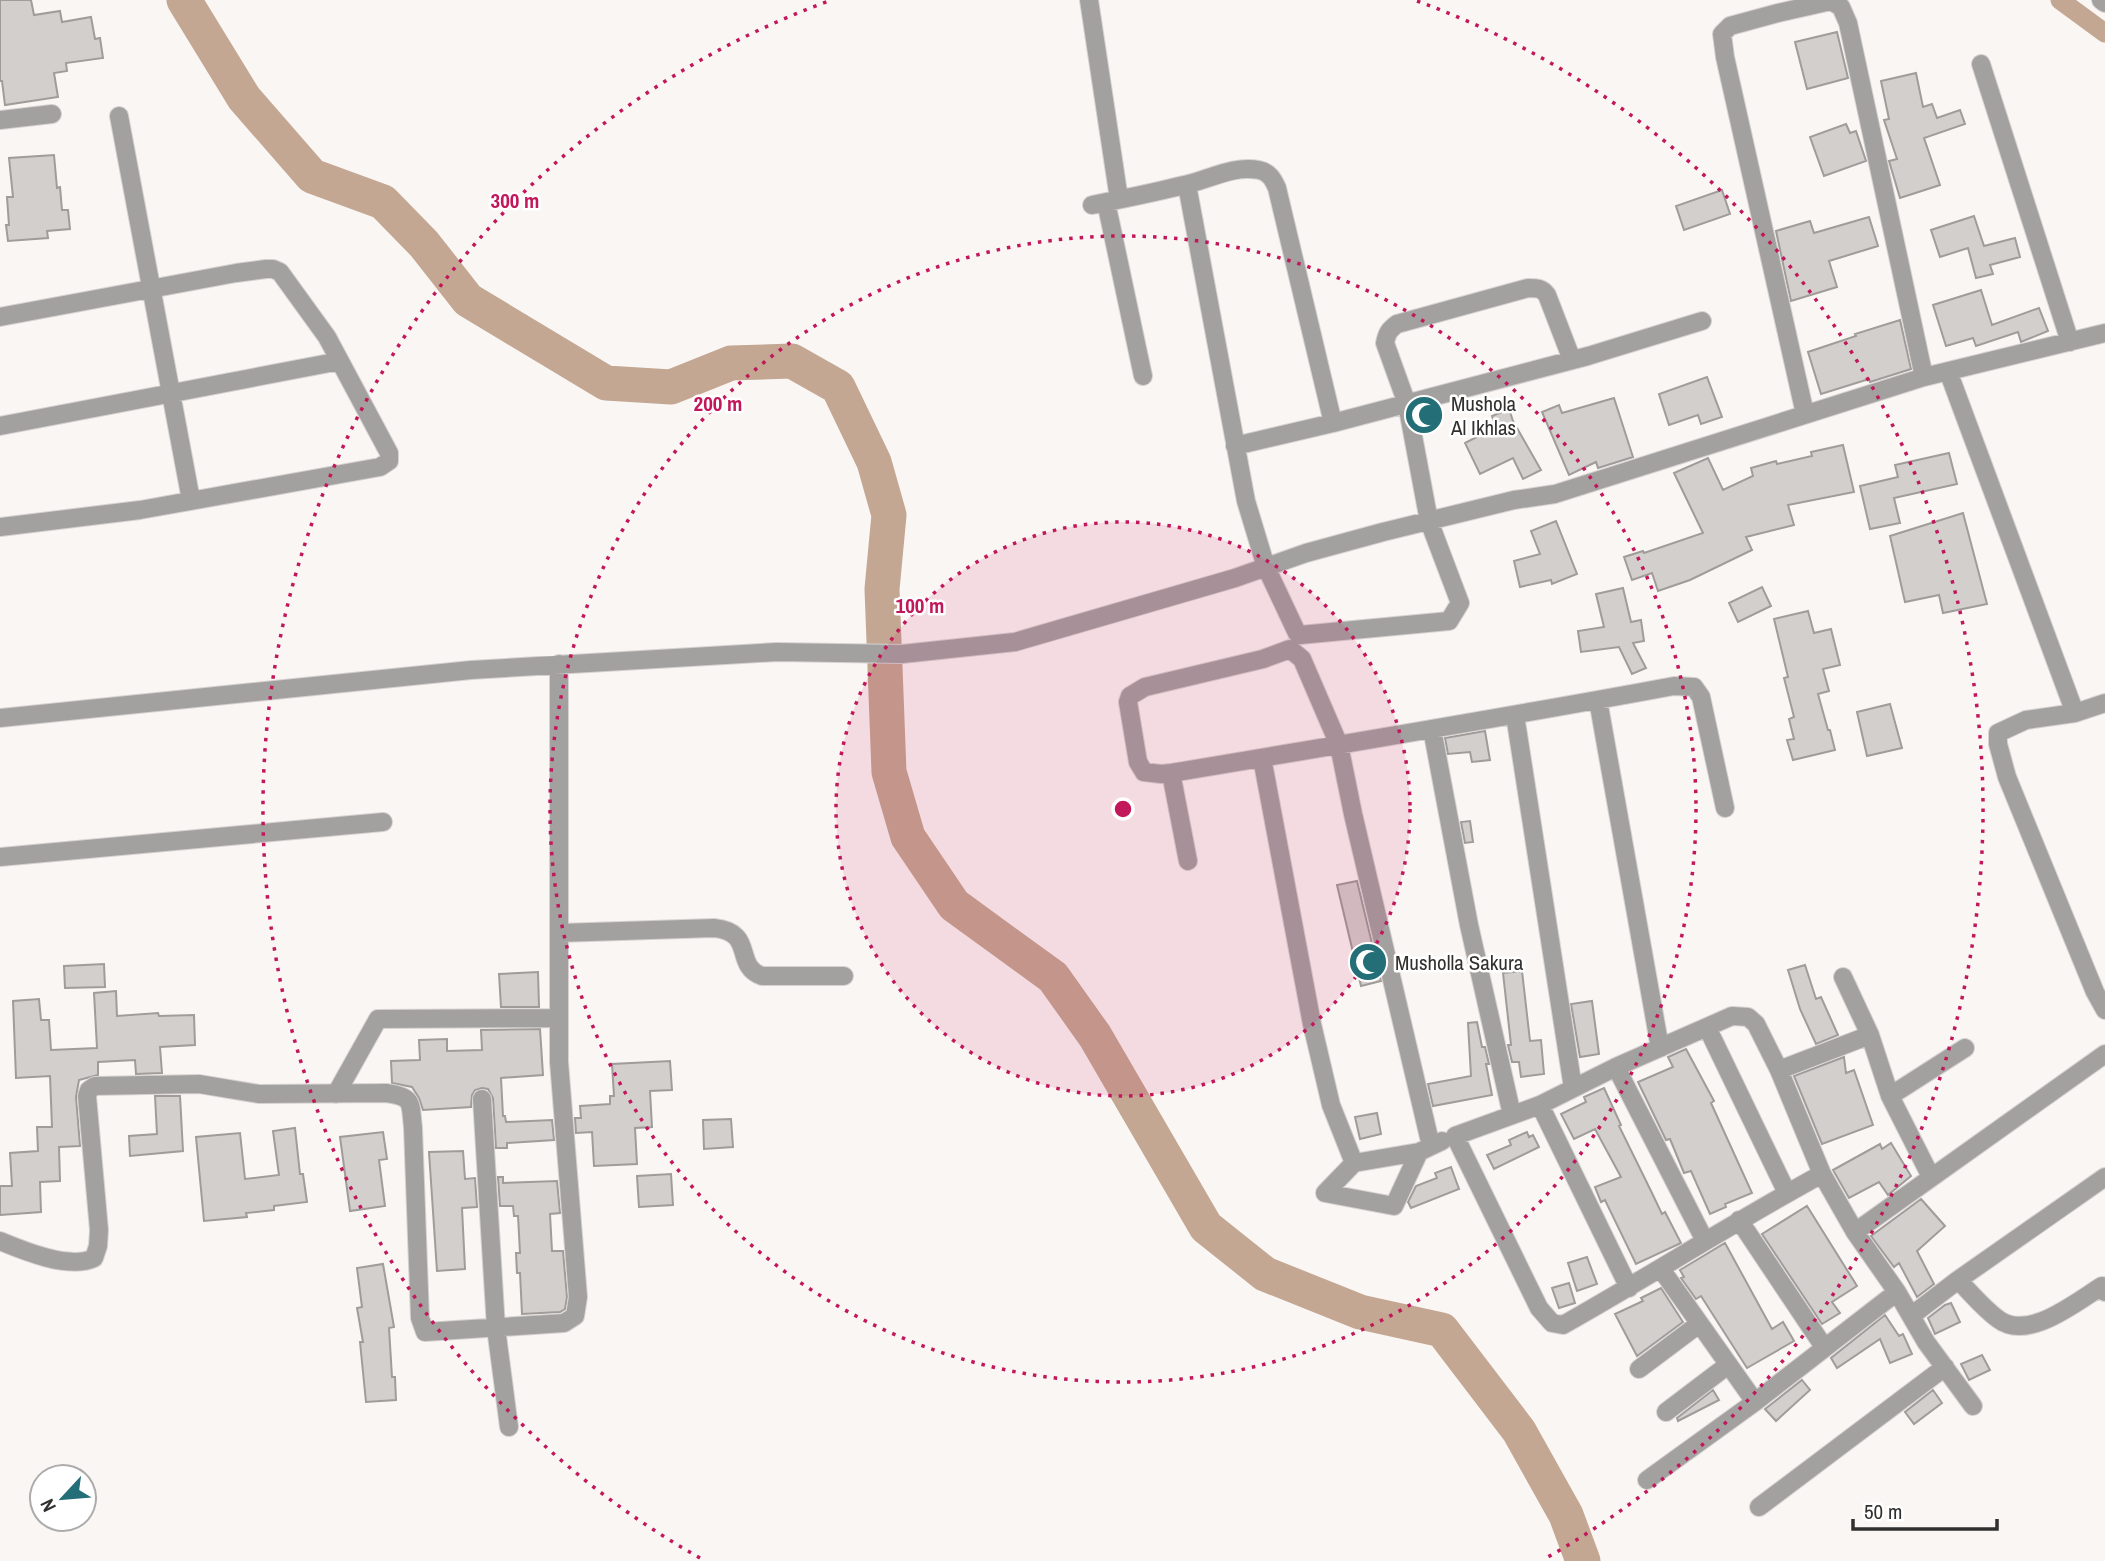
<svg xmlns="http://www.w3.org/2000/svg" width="2105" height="1561" viewBox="0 0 2105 1561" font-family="'Archivo Narrow',sans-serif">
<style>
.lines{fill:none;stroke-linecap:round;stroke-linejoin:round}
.canal{stroke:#c4a792;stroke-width:19}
.river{stroke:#c4a792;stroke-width:35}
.building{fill:#d3cfcd;stroke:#9f9c99;stroke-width:2}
.minor-casing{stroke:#d6d2d1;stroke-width:20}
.minor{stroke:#a3a1a0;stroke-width:18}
.ring{fill:none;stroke:#c2185b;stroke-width:3.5;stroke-dasharray:3.5 7}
.labels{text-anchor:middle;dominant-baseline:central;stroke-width:5;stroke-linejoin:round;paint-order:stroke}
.poi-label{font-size:21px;fill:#31302f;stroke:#fff;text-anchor:start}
.centre{fill:#c2185b;stroke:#fff;stroke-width:3.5}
.ring-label{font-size:21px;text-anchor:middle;font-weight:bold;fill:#c2185b;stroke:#fff;stroke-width:5;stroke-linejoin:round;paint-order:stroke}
</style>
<rect width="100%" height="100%" fill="#faf6f4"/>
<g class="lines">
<path class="canal" d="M2060,0L2105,33"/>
<path class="river" d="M184,0L244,98L312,176L383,202L424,244L468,300L606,383L671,387L731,363L792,361L838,387L874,462L889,515L882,589L889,772L908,837L954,905L1053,977L1095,1036L1206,1227L1265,1274L1360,1312L1442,1330L1519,1431L1566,1515L1583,1561"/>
</g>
<path class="building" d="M0,0H31L34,15L60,11L62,22L91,17L95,39L100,38L103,58L66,63L67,71L54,73L58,97L5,105L2,81H0Z
M1837,32L1848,78L1807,89L1795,42Z
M1916,73L1923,107L1932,104L1937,118L1960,110L1965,124L1924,138L1940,185L1900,198L1889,161L1897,159L1884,120L1889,119L1881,81Z
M1846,124L1850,133L1856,131L1866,161L1824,176L1810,137Z
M54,155L57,188L60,187L62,210H68L70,229L47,231L48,238L8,241L6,225H9L7,197H13L9,158Z
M1722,190L1730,214L1684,230L1676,206Z
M1974,216L1984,246L2015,238L2020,257L1990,265L1993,274L1976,278L1968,248L1940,257L1931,230Z
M1869,217L1878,246L1829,261L1837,287L1791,301L1776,231L1810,221L1814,233Z
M1981,290L1992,325L2039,308L2048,331L2021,342L2018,332L1976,346L1973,338L1946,346L1933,305Z
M1900,320L1911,369L1870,382L1869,379L1821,394L1808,352L1856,336L1855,334Z
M1707,377L1722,417L1701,424L1698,415L1669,425L1659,394Z
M1614,398L1633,457L1598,468L1596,462L1569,475L1542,412L1559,405L1562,413Z
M1509,409L1513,421L1541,470L1523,479L1513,458L1480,474L1465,443L1496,427L1492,416Z
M1843,445L1854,492L1788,505L1794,525L1746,537L1752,550L1690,580L1658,591L1652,573L1632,580L1624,557L1643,551L1644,553L1703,533L1674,473L1708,458L1723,490L1753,476L1751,468L1776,461L1777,464L1812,456L1811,452Z
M1949,453L1957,484L1894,498L1900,523L1870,529L1860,486L1898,477L1895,465Z
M1963,513L1987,604L1943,613L1939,595L1905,602L1890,536Z
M1556,521L1577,574L1552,584L1551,580L1520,587L1514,561L1540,554L1531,531Z
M1762,587L1771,606L1738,622L1729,603Z
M1623,588L1631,622L1641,620L1644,641L1633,643L1646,668L1632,674L1619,647L1581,652L1578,631L1604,627L1596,594Z
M1808,611L1814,633L1831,629L1840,665L1823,669L1829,691L1818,694L1828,730H1830L1835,750L1793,760L1787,740L1794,739L1789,719L1794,717L1784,678L1788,677L1774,619Z
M1890,704L1902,748L1867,756L1857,712Z
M1485,731L1490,760L1472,762L1470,752L1448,754L1445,738Z
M1470,821L1473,842L1465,843L1461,822Z
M1357,881L1381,981L1361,986L1337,885Z
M104,964L105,987L65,988L64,966Z
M1805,965L1816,999L1821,997L1838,1035L1816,1044L1800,1009L1788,970Z
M1522,971L1530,1041L1541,1040L1544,1074L1521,1077L1519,1062H1512L1508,1045H1511L1503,973Z
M538,972L539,1007H501L499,974Z
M116,991L117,1016L158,1013L159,1016L194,1015L195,1045L160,1047L162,1073L136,1074L135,1060L98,1062V1075L79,1080L76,1097L80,1146L59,1147L60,1181L40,1182L41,1212L0,1215V1186H12L10,1153L38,1151L37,1127H52L50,1076L16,1078L13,1001L39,999L41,1020H49L51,1050L97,1048L94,993Z
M1592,1001L1599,1054L1580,1057L1571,1004Z
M1477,1022L1482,1047H1485L1489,1064H1486L1492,1095L1433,1106L1428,1084L1471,1076L1468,1023Z
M540,1029L543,1075L501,1078L503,1116H505L506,1122L552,1120L554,1140L507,1143V1148H496L493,1098L488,1089L482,1088L475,1090L472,1095L471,1107L423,1110L419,1098L412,1087L392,1083L391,1061L420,1060L419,1040L447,1039V1051L482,1050L481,1030Z
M1686,1049L1714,1101L1711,1103L1752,1193L1725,1204L1726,1207L1710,1214L1691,1171L1684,1173L1670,1139L1666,1140L1638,1082L1673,1067L1668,1057Z
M1844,1057L1846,1073L1854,1070L1873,1125L1822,1144L1794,1076Z
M670,1061L672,1090L650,1091L652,1127L635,1128L637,1164L594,1166L592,1132L576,1133L575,1118H581L580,1106L610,1104V1096H614L612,1064Z
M1604,1088L1621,1125L1619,1126L1651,1191L1662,1214L1665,1212L1681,1243L1636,1264L1605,1200L1601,1202L1595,1187L1621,1177L1595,1129L1574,1139L1561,1114L1586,1102L1584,1097Z
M155,1096H180L183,1151L130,1156L129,1136L157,1134Z
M1377,1113L1381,1134L1360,1139L1355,1117Z
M731,1119L733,1147L704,1149L703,1120Z
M295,1128L300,1174H303L307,1202L274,1206V1210L246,1213L247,1217L204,1221L196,1137L240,1133L245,1179L279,1175L273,1131Z
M383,1132L387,1159L379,1160L385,1206L350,1211L340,1137Z
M1527,1132L1529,1137L1533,1135L1539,1147L1494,1169L1487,1155L1511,1145L1509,1140Z
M1891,1143L1911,1176L1888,1195L1879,1182L1849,1198L1833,1170L1880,1144L1882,1149Z
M463,1151L465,1179L475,1178L477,1207L462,1208L465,1269L437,1271L429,1152Z
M1451,1167L1459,1189L1411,1208L1408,1202L1416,1186L1437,1178L1435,1173Z
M671,1174L673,1205L639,1207L637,1176Z
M498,1177H503V1183L557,1181L560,1213L550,1214L552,1251H563L567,1297L565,1309L560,1312L522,1314L520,1273H517L516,1253H520L518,1216H514L513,1206H500Z
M1921,1199L1945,1226L1917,1251L1934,1284L1917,1297L1899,1263L1894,1267L1871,1236Z
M1807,1206L1857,1286L1832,1302L1840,1313L1822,1324L1762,1234Z
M1725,1243L1772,1329L1783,1322L1794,1341L1747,1368L1701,1296L1696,1299L1681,1278L1684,1277L1680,1270Z
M1587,1257L1597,1284L1577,1291L1568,1263Z
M383,1264L394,1327L389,1328L392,1377H395L396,1400L366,1402L360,1342H363L357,1308L362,1307L357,1268Z
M1569,1283L1575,1303L1559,1308L1552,1288Z
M1661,1288L1683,1322L1637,1356L1615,1314L1643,1301L1641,1298Z
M1951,1303L1960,1322L1935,1334L1928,1318L1945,1305Z
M1885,1315L1899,1336L1903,1334L1912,1354L1890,1363L1880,1339L1837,1368L1831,1358Z
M1982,1355L1990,1370L1969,1380L1961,1364Z
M1802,1380L1810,1390L1776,1421L1765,1409Z
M1713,1390L1719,1400L1678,1421L1677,1418Z
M1933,1390L1942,1403L1914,1424L1905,1412Z"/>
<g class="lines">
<g class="minor-casing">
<path id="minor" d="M1089,0L1119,199
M2101,0L2105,3
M1981,64L2070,342
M119,116L191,500
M0,120L52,114
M1187,185L1246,501L1266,567L1297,633L1300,635L1449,621L1460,603L1429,521L1407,404L1385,343C1387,333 1389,330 1397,324L1528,288C1537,288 1542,288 1547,295L1572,360
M1106,202L1143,376
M1092,205C1122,199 1153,193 1184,185C1209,180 1232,165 1259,170C1269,172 1273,179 1277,188L1333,423L1235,446
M0,317L236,273L266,269H273L280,272L327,337L389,453V461L380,467L140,510L0,527
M1948,371L2075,713L2105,703
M1805,414L1725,57L1722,34L1730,26L1778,13L1831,1L1841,7L1848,23L1924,377
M1333,423L1588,356L1702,321
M0,426L340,361
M1598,700L1660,1048
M2075,713L2026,720L1998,733V744L2007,777L2095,992L2105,1010
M1515,715L1573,1088
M0,718L471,670L777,652L902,654L1015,642L1235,578L1306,553L1383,532L1514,500L1555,494L1924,377L2105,333
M1432,729L1469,925L1512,1115
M1262,758L1312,1024L1331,1105L1354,1163L1419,1152L1442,1141
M1171,773L1188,861
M0,857L383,822
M559,933L714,928C756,932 733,966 762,976H844
M1843,977L1870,1035L1890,1096L1931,1177
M1707,1027L1787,1193
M1616,1067L1705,1241
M1779,1070L1870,1035
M336,1094L378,1019L559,1018
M1890,1096L1965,1048
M482,1099L496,1328L509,1427
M1540,1105L1629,1288
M1431,1146L1353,814L1339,745L1302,659L1290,649L1263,659L1145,687L1130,696L1128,702L1138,762L1144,772L1161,774L1171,773C1339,745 1507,717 1674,686L1694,687L1701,697L1725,808
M1354,1163L1325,1193L1394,1206L1419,1152
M1822,1174C1734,1222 1650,1276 1563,1325L1552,1323L1539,1308L1455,1136L1540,1105L1616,1067L1732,1016L1748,1017L1756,1024L1779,1070L1822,1174L1855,1232L1897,1292L1926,1342L1973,1406
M1739,1220L1824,1347
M1855,1232L2105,1054
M0,1241C24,1251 70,1270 94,1258L98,1246L99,1230L87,1096L89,1090L95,1086L199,1084L259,1094L386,1093C414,1097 410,1102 413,1128L420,1318L425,1332L564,1323L575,1316L578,1297L559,1062V664
M1661,1269L1755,1402L1897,1292
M1958,1280C1971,1293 1983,1308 1998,1319C2028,1342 2076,1302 2102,1286L2105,1292
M1911,1316L1958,1280L2105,1177
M1639,1369L1699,1324
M1666,1412L1728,1365
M1647,1480L1755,1402
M1759,1507L1945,1367"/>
</g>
<use href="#minor" class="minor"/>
</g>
<circle cx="1123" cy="809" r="287" fill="#c2185b" fill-opacity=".12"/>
<g class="ring">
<circle cx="1123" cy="809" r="287"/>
<circle cx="1123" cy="809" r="573"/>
<path d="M700 1558A860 860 0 0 1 829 1M1417 1A860 860 0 0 1 1546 1558"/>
</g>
<defs>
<g id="mosque-disc" transform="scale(2.0125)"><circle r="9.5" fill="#246e77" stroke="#fff"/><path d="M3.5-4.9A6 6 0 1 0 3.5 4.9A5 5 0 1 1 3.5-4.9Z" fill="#fff"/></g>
</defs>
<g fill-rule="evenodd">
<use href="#mosque-disc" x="1424" y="415"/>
<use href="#mosque-disc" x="1368" y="962"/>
</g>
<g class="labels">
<g class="poi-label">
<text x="1451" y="403">Mushola<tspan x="1451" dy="24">Al Ikhlas</tspan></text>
<text x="1395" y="962">Musholla Sakura</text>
</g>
</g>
<circle cx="1123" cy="809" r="10" class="centre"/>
<g class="ring-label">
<text x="515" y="208">300 m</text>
<text x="718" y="411">200 m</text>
<text x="920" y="613">100 m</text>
</g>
<g transform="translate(63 1498) rotate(244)"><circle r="33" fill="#ffffff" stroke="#adacac" stroke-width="2"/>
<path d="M0-5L12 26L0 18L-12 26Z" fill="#246e77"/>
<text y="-10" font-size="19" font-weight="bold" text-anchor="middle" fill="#31302f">N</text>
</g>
<path d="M1853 1519v10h144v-10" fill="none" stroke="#31302f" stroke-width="3.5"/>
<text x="1864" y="1519" font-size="21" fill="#31302f" stroke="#ffffff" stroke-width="5" paint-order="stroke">50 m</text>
</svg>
